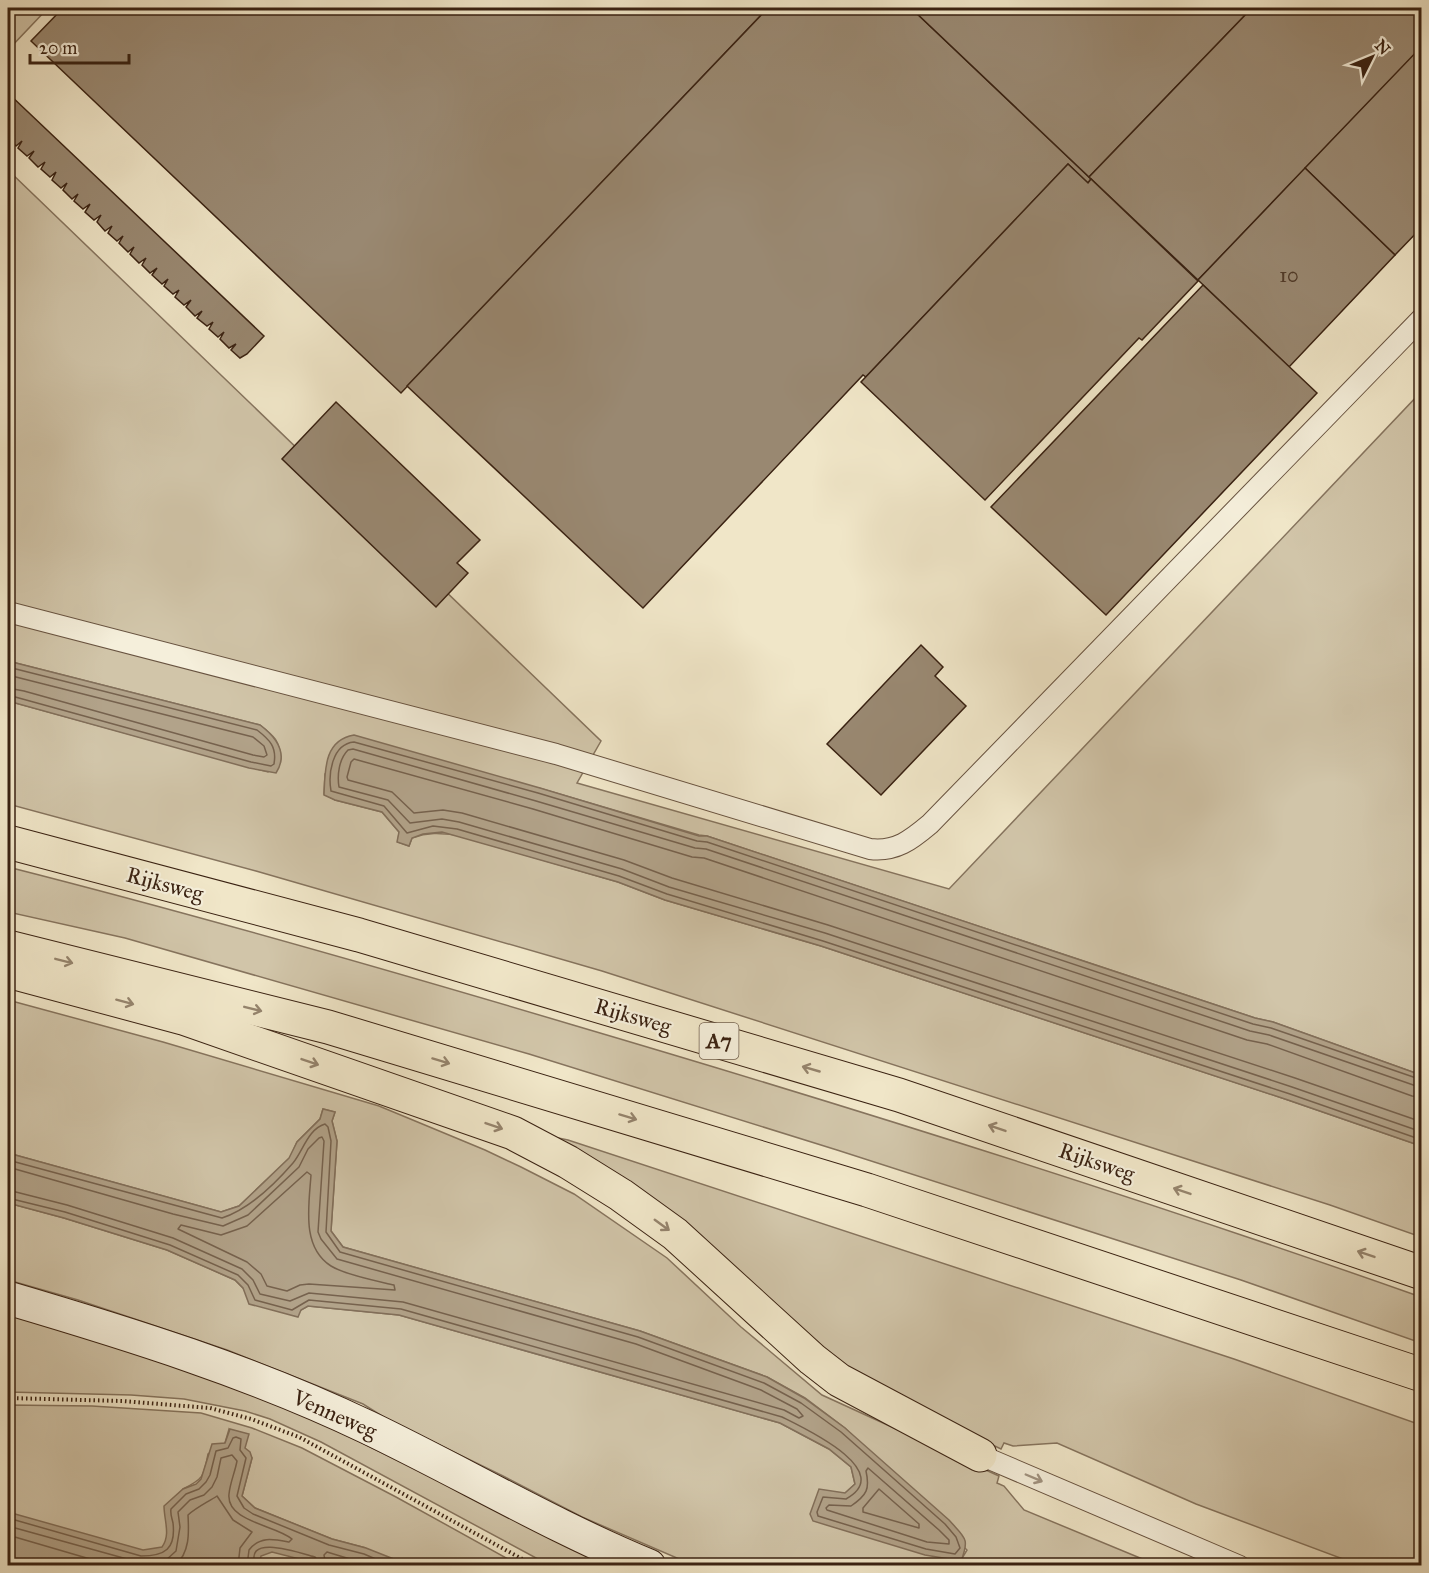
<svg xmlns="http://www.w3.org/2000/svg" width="1429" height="1573" font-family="'IM FELL Great Primer',serif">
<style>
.green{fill:#d1c5a9;stroke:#86745e;stroke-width:1.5;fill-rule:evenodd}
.water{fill:#b2a38a;stroke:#826f5a;stroke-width:1.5}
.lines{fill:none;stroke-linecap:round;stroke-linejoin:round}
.shore{stroke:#76624e;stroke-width:1.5}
.building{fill:#998871;stroke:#3a2212;stroke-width:1.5}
.service-casing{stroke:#685340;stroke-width:22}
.secondary-casing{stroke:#3a2212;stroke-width:35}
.motorway-casing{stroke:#3a2212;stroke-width:35}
.path{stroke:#3a2212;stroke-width:4;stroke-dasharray:1.5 3;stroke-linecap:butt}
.service{stroke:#f5efdb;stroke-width:20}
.secondary{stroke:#f5efdb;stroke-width:33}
.motorway{stroke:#f0e6c8;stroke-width:33}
.oneway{stroke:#95846d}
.oneway2{stroke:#a19381}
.labels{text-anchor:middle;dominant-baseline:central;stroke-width:4.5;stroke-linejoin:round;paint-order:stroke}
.number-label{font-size:20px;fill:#523c2a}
.shield{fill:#f5efdb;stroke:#72604e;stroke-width:1.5}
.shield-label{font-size:21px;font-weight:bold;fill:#3a2212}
.street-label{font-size:22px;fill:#3a2212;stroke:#f5efdb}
</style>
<rect width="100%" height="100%" fill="#f0e6c8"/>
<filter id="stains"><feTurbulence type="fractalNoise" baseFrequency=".00333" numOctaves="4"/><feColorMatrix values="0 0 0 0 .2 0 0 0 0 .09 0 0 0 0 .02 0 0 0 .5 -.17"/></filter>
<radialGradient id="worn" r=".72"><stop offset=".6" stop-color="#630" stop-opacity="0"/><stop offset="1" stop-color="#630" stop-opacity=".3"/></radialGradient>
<g class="green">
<polygon points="8,8 48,8 8,50"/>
<path d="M8,170L601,741L577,783L949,889L1421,392V1075L1273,1022L1255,1018L707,836L699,835L539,788L325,774L324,794L335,800L382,812L399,832L398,842L409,846L412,838C428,832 440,833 456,835L618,882L665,900L821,946L1288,1100L1421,1146V1237L1330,1205L602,971L256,871L8,804V701L268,772L281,759C279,740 275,737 260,725L8,661Z"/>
<path d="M8,867C197,915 385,969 573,1025C858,1109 1141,1198 1421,1297V1343L1241,1280L837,1150L529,1054L125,938L8,912Z"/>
<polygon points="8,1000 163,1042 379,1106 485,1150 521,1167 574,1194 667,1258 741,1327 822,1395 999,1476 997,1483 1004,1486 1024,1510 1157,1565 693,1565 582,1517 503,1476 390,1421 363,1404 227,1350 78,1300 8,1280 8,1203 64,1218 167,1250 235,1280 243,1288 301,1310 308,1306 399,1315 780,1423 829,1449 851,1467 855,1484 845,1493 961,1560 967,1550 845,1428 805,1398 767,1377 640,1331 343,1247 331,1231 337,1141 332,1121 335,1112 323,1109 320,1119 297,1142 290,1158 239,1206 221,1212 8,1153"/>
<polygon points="529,1132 568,1140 1234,1359 1421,1425 1421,1565 1359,1565 1196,1504 1057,1443 1013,1446 1004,1443 1001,1449 938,1419 847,1367"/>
<polygon points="8,1311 123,1346 297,1411 611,1565 549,1565 321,1442 270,1419 245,1411 184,1399 131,1395 8,1392"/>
<path d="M8,1405L92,1406L201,1413L252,1428L302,1448L396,1497L519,1565L8,1566ZM229,1429L252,1458L242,1496L255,1508L332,1539L366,1548L167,1526L183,1489C203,1479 204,1477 208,1454L225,1443Z"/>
</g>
<g class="water">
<path d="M8,661L260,725C276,737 289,753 276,773L249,768L8,701Z"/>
<path d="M354,735L540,788L699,836H707L1255,1018L1273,1022L1421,1075V1146L1288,1100L821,946L665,900L618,882L442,832L423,834L412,838L409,846L397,842L399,832L382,812L335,800L324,795C325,770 324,740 354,735Z"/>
<path d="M323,1109L335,1112L332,1121L337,1141L331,1231L343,1247L640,1331L767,1377L804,1398L845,1428L949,1520C965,1538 970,1538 961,1561L925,1555L813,1521L810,1514L819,1489L845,1493L855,1484L851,1467L829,1449L780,1423L399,1315L308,1306L301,1310L298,1317L249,1304L243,1288L235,1280L167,1250L64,1218L8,1203V1153L221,1212L239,1206L289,1158L297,1142L320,1119Z"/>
<path d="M230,1429L249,1434L245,1448L250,1452L252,1458L242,1496L255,1508L332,1539L366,1548L409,1565H323L272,1552L261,1556L260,1561L264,1565H8V1512L143,1550L162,1547C171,1535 164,1520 164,1506L183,1489L196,1484L201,1479L212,1444L225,1443Z"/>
</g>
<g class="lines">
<g class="shore">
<path d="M8,667L257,730C270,740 277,747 274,764L271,766L251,762L8,695"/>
<polyline points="8,675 253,737 264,746 267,755 264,757 253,755 24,691 8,688"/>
<path d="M1422,1080L1271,1028L1253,1024L707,842L697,841L538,793L354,742C332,744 328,774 331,791L384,806L407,833L433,826L457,829L619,876L667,894L823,941L1290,1094L1422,1140"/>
<path d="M1422,1088L1269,1035L1250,1031L706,849L695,848L536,801L353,749L348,750C339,759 337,775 339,787L388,800L410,823L442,819L459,822L622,869L669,887L825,933L1292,1087L1422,1132"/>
<polyline points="1422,1097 1412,1096 1267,1044 1247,1040 704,858 692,857 533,809 354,759 351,762 347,777 348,780 392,792 414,813 443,810 462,813 624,860 672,878 828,925 1295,1078 1422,1122"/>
<path d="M8,1160L222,1218C249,1209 274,1185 293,1163C303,1151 308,1129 325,1124L328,1127L331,1141L326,1232L340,1252L638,1337L764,1383L801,1403L841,1432L945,1524L956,1537L960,1548L955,1554L926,1549L818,1516L817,1512L823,1497L846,1499C897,1471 804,1428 782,1417L401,1309L309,1300L292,1310L255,1300L248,1285L238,1275L170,1245L65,1212L8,1198"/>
<polyline points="8,1167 173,1214 223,1226 248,1215 299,1167 308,1149 319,1138 322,1137 324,1141 318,1232 321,1239 337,1259 636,1344 761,1390 797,1409 803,1416 799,1418 784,1410 403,1302 309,1293 290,1301 260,1294 253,1280 242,1269 173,1238 67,1205 8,1190"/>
<path d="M307,1172L311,1175C309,1205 301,1247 331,1266C345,1275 377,1281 394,1285L395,1290L309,1284L300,1285L287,1291L267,1286L261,1274L247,1262L178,1229L181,1225L221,1235L247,1226Z"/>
<path d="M868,1468L939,1530L949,1540V1544L927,1542L827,1510L826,1508L829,1505L851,1506C867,1495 870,1489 866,1471Z"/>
<polygon points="879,1489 919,1524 919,1528 863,1512 863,1508"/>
<path d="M8,1518L141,1556C165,1556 176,1549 173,1523C172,1518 170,1514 171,1509L186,1494L199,1489L206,1482L210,1475L216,1451L228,1448L233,1438L236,1437L241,1439L240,1450L246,1458L237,1496L244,1508L253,1514L329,1545L364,1554L392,1566"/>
<path d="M8,1526L145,1564L165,1561L176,1551L180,1527L178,1512L190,1500L204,1495L212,1487L217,1477L221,1458L232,1455L237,1461C235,1472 230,1483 229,1494C226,1522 276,1525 292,1539L289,1542C273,1539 260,1536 249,1550L247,1566"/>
<polyline points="8,1535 114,1566"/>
<path d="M175,1566C190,1552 189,1533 188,1515C197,1507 208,1502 217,1496L233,1520L252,1532L240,1548L238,1566"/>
<path d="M256,1566C242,1532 303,1554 315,1557L318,1561L319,1566"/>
<polyline points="326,1566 324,1555 327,1552 373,1566"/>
</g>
</g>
<g class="building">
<polygon points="63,8 768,8 401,393 31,41"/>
<polygon points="768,8 911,8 1091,179 1088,183 1068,164 866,377 863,375 643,608 407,386"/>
<polygon points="911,8 1252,8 1089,177"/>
<polygon points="1252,8 1422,8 1422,47 1198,280 1089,177"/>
<polygon points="1421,47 1422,227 1395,255 1305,168"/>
<polygon points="8,93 264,336 247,354 240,358 231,350 236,344 229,348 220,339 224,332 218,337 209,329 213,322 207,326 197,318 202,311 195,316 186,307 191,300 184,305 175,297 179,290 173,294 164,286 168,279 162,284 152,275 157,268 150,273 142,265 146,258 139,263 130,254 134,247 128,252 119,243 123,236 117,241 108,233 112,226 105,231 97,222 101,215 94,220 85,212 90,204 83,209 74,201 78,194 72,199 63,190 67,183 61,188 52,180 56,172 50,177 41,169 45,162 38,167 29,158 34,151 27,156 18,148 22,141 16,146 8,137 11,130 8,133"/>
<polygon points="1068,164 1088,183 1091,179 1198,281 1142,340 1139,338 985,500 861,382"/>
<polygon points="1305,168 1395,255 1289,367 1198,280"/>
<polygon points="1203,285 1317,393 1106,615 991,507"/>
<polygon points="336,402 480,540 457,563 468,573 436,607 282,459"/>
<polygon points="921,645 943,667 935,676 966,706 881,795 827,744"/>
</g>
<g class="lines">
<defs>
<g id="service">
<path d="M8,612L556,754L870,849C896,852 911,840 930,824L1422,318"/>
<polyline points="980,1455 1240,1566"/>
</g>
<path id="secondary" d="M8,1298C130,1334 252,1372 367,1427C461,1472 552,1526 649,1566"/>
<g id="motorway">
<polyline points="8,842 359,935 899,1095 1422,1273"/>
<polyline points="8,947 328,1027 867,1190 1422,1375"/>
<polyline points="8,971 183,1018 513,1133 568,1162 621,1195 675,1234 812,1359 839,1380 980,1455"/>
</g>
</defs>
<use href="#service" class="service-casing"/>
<use href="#secondary" class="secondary-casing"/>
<use href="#motorway" class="motorway-casing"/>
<polyline class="path" points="8,1398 122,1401 210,1408 251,1419 299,1437 535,1566"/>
<use href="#service" class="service"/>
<use href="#secondary" class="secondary"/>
<use href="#motorway" class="motorway"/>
</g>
<defs><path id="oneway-shaft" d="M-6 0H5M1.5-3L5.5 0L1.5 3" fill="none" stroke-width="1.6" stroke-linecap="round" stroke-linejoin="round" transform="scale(1.5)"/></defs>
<g class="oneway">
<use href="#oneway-shaft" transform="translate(64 961) rotate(14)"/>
<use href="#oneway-shaft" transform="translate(125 1002) rotate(15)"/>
<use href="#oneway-shaft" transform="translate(253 1009) rotate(14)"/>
<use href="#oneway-shaft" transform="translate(441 1061) rotate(17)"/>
<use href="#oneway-shaft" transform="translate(310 1062) rotate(19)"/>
<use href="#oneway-shaft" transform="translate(811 1069) rotate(-164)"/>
<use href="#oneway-shaft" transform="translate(628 1117) rotate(17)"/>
<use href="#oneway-shaft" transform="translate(494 1126) rotate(19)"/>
<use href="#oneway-shaft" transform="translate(997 1128) rotate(-161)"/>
<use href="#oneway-shaft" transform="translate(1182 1191) rotate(-161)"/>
<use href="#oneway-shaft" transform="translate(662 1225) rotate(36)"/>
<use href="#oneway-shaft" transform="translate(1366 1254) rotate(-161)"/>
</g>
<use class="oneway2" href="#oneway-shaft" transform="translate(1034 1478) rotate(23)"/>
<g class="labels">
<g class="number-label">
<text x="1289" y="275">10</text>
</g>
<rect class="shield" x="699.5" y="1023" width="39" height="36" rx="4.5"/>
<g class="shield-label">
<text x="719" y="1041">A7</text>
</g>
<g class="street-label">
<text transform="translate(165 884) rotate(15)">Rijksweg</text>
<text transform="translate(633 1016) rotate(16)">Rijksweg</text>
<text transform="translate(1097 1162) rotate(19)">Rijksweg</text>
<text transform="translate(335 1414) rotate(24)">Venneweg</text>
</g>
</g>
<rect width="1429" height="1573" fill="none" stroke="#f0e6c8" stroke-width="30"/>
<rect x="9" y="9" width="1411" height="1555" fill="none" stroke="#3a2212" stroke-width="3"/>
<rect x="15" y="15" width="1399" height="1543" fill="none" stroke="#3a2212" stroke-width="1.5"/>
<g transform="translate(1372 57) rotate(47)" stroke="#f5efdb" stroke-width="4.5" paint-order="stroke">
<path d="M0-4.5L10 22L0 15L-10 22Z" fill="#3a2212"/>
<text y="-9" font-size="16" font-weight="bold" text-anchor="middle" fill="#3a2212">N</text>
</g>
<path d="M30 54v9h99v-9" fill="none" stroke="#3a2212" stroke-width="3"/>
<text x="39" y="54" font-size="18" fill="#3a2212" stroke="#f5efdb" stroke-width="4.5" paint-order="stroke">20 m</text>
<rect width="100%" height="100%" filter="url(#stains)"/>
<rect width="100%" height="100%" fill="url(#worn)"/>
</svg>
